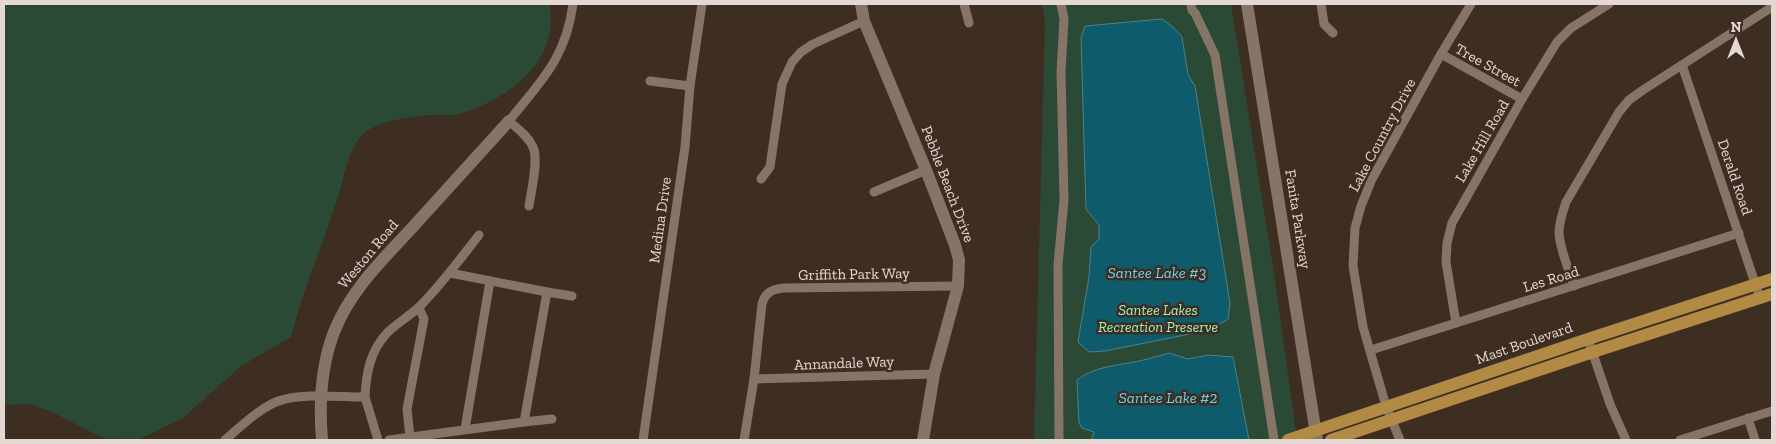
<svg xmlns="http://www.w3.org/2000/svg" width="1776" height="444" font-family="'Zilla Slab',serif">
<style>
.green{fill:#2a4a35}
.water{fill:#0e5b6c;stroke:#4e818b}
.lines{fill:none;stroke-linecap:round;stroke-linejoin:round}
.street{stroke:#867466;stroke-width:9}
.secondary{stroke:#867466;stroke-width:12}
.primary{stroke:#b18b44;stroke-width:12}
.labels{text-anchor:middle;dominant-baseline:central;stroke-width:5;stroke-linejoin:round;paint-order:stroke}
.street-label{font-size:15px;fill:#e4d9d2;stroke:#3e2e22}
.park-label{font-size:15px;font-style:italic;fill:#a1eebb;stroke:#3e2e22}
.water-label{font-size:16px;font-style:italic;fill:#6ad2ee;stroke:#3e2e22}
</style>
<rect width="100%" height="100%" fill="#3e2e22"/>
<g class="green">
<path d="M4,4H549C562,62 504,103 454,115C448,116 441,114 435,115C416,115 377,121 363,134C347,150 344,180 337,200C322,246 303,290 291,337L241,366L183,418L137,440L103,438L52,412L31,404L4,405Z"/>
<polygon points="1042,4 1231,4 1275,280 1297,440 1034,440 1045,22"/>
</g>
<g class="water">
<polygon points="1162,19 1173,27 1182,37 1188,75 1195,86 1230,303 1228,319 1210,330 1105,351 1089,352 1078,342 1089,277 1091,247 1099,239 1099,225 1086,209 1081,38 1085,26"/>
<path d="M1169,353L1188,359L1208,355L1233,357L1249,440H1089L1092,439L1094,432L1082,428L1079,423L1077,380C1094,367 1113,366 1134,362C1146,360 1157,356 1169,353Z"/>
</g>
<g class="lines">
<g class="street">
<polyline points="964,4 969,23"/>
<polyline points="1191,4 1192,10 1195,13 1215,55 1274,440"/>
<polyline points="1321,4 1324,24 1333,33"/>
<polyline points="1441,54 1522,99"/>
<polyline points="1682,65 1760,298"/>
<polyline points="650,81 690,86"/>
<polyline points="761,179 770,167 782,84 792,62 801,52 813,44 864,21"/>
<polyline points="874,192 926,170"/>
<path d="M529,206C531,192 539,160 533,147C528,136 518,129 509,121C541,81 566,58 573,4"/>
<path d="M1574,286C1569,270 1560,250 1559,233C1559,222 1563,211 1566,202L1619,112L1629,100L1643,90L1772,7"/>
<polyline points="547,292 572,296"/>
<polyline points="1456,323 1446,262 1447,243 1452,223 1522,99 1557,42 1571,28 1609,4"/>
<polyline points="1588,339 1610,404 1626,440"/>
<polyline points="1371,350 1739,233"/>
<polyline points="754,379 934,374"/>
<polyline points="365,397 378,440"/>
<polyline points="1748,418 1755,440"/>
<polyline points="524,422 552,419"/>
<polyline points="465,429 490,281"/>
<polyline points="410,437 407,409 424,319 419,308"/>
<path d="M225,440C239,428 264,404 282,400C305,393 340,397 365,397C366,374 370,351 387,333C397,323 410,316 420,306C442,284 460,259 479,235"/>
<polyline points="389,440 524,422 547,292 450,273"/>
<polyline points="643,440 685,147 690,86 702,4"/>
<path d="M744,440L754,379L762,304C765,292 773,289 784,288L958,286"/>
<polyline points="1059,440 1058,265 1064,200 1061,72 1064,19 1061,4"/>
<polyline points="1400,440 1386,406 1363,327 1353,266 1355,228 1361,206 1372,179 1441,54 1471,4"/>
<polyline points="1680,440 1772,411"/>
</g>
<g class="secondary">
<polyline points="861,4 864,21 926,170 955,245 959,260 958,286 934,374 923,440"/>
<polyline points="1247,4 1317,440"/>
<path d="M322,440C319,404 321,366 334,332C350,291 382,260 411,229C444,193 476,157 509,121"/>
</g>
<g class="primary">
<polyline points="1288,440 1588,339 1772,279"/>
<polyline points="1331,440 1593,352 1772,294"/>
</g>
</g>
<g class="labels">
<g class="street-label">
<text transform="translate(1488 65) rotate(29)">Tree Street</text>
<text transform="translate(1382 135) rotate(-62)">Lake Country Drive</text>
<text transform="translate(1482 141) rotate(-60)">Lake Hill Road</text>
<text transform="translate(1735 177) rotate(71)">Derald Road</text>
<text transform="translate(948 184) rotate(69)">Pebble Beach Drive</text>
<text transform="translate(1298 219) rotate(81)">Fanita Parkway</text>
<text transform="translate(660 220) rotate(-82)">Medina Drive</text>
<text transform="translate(368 254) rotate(-50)">Weston Road</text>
<text transform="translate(854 274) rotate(-1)">Griffith Park Way</text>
<text transform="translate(1551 279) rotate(-17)">Les Road</text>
<text transform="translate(1524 343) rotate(-19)">Mast Boulevard</text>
<text transform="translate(844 363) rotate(-2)">Annandale Way</text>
</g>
<g class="park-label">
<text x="1158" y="310">Santee Lakes<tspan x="1158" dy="17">Recreation Preserve</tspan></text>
</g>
<g class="water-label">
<text x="1157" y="272">Santee Lake #3</text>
<text x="1168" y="397">Santee Lake #2</text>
</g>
</g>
<rect width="1776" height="444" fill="none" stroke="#e4d9d2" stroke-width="10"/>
<g transform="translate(1736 40)" stroke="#3e2e22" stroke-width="4" paint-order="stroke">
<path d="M0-4L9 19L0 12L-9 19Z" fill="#e4d9d2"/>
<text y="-8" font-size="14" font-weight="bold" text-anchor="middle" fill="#e4d9d2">N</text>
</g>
</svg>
